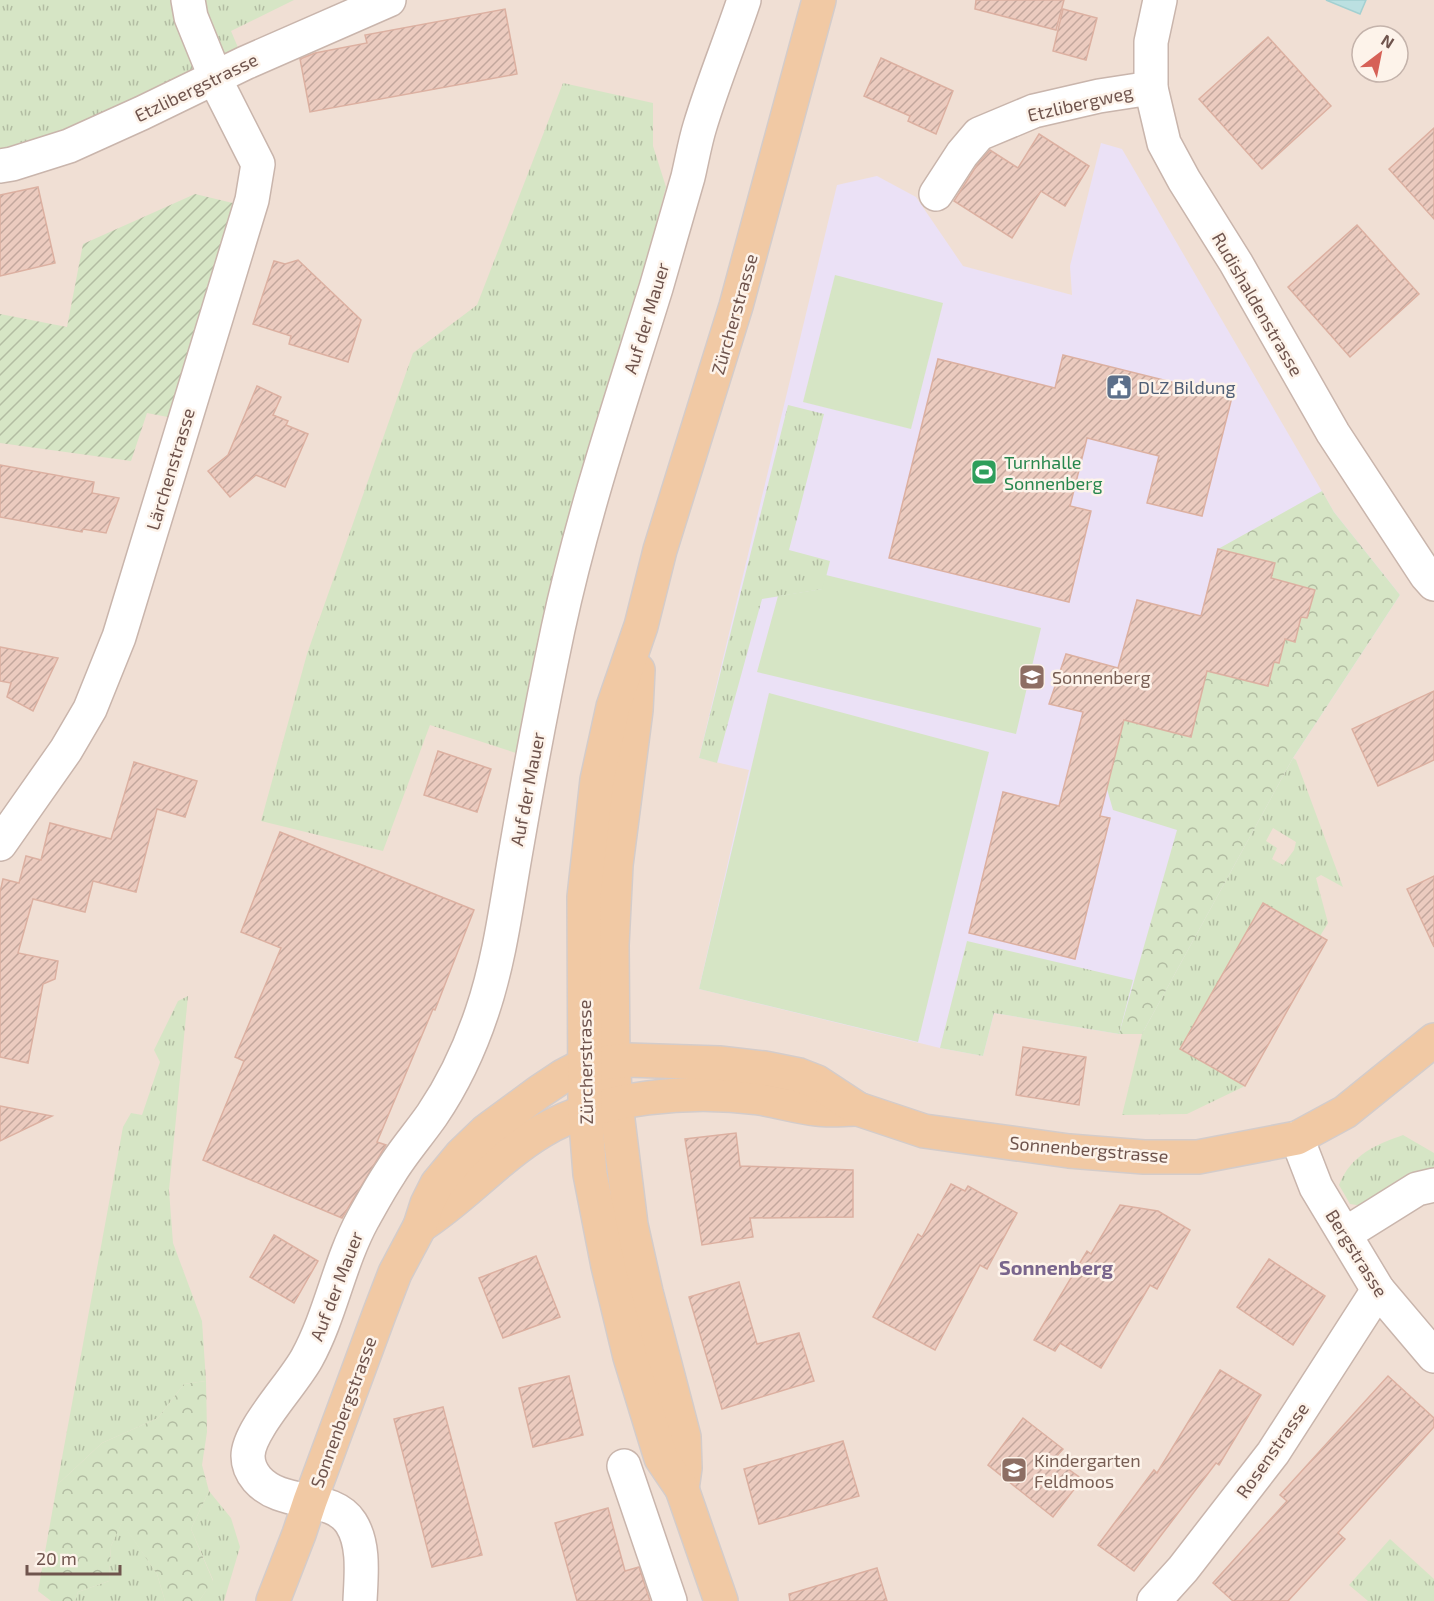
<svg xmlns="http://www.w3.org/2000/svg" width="1434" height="1601" font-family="'Exo 2',sans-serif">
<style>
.residential{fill:#f0dfd4;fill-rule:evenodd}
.education{fill:#ebe1f6}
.grass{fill:url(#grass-tufts);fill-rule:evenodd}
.forest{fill:url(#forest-crowns)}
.garden{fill:url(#garden-furrows)}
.pitch{fill:#d6e5c5}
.water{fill:url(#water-ripples);stroke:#a3d0d1;stroke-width:1.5}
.building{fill:url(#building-hatch);stroke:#dcb0a1;stroke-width:1.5}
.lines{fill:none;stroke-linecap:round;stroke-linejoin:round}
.minor-casing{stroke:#c9b5ac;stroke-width:36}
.major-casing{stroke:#d4ccca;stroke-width:36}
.minor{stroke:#fff;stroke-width:33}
.major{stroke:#f1c9a4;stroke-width:33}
.labels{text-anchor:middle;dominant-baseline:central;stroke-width:5;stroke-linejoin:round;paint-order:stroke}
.street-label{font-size:18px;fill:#6f544d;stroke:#fdf3ea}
.service-label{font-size:18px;fill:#4e5e75;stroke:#fdf3ea;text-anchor:start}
.leisure-label{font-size:18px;fill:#27864d;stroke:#fdf3ea;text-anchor:start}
.education-label{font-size:18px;fill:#785e54;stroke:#fdf3ea;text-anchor:start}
.neighbourhood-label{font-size:20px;font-weight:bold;fill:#79658c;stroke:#fdf3ea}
</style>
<defs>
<pattern id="grass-tufts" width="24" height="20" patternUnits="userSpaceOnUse" patternTransform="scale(1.5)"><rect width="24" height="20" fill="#d6e5c5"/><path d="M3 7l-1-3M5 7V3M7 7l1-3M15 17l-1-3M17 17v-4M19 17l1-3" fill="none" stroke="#b2bca2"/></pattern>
<pattern id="forest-crowns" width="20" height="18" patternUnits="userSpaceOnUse" patternTransform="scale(1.5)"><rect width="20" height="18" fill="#d6e5c5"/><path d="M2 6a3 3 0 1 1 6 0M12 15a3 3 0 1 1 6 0" fill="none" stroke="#b2bca2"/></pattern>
<pattern id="garden-furrows" width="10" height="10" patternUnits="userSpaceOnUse" patternTransform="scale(1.5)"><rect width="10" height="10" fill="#d6e5c5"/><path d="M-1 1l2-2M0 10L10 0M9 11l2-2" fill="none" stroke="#b2bca2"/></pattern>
<pattern id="water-ripples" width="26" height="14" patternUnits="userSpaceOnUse" patternTransform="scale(1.5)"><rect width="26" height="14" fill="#bbe0e1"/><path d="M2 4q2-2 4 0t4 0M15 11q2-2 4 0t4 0" fill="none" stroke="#9cb8b9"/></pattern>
<pattern id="building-hatch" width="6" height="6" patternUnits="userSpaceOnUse" patternTransform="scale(1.5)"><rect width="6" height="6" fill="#eccbbf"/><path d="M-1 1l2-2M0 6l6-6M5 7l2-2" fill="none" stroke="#c3a79d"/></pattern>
</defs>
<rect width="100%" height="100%" fill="#f9eee4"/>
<path class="residential" d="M0,0H1434V1601H0ZM1362,36H1398V72H1362Z"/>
<polygon class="education" points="1101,143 1122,149 1334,512 1400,595 1293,758 1142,1034 1119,1034 994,1013 983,1056 940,1048 699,989 749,770 699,758 837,185 877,176 916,197 963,266 1072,295 1070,266"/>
<g class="grass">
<polygon points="0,0 177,0 190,49 193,70 184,83 0,156"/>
<polygon points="199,0 294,0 231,31 242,57 232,56 220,52"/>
<polygon points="563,83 653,103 653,146 666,187 516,753 430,725 383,851 261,821 307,654 413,353 477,305"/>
<polygon points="788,405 824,414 789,550 830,561 823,589 762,599 717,763 699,758"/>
<path d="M1293,758L1296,760L1343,887L1321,875L1316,878L1328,923L1320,936L1263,904L1181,1049L1245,1086L1187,1114L1122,1115L1142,1034ZM1273,828L1296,842L1294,850L1283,865L1272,859L1277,848L1266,841Z"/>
<polygon points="967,941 1133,980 1119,1034 994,1013 983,1056 940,1048"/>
<polygon points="188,996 169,1190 173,1243 202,1321 206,1381 184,1384 158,1418 102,1443 57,1485 123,1127 131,1113 142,1115 160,1062 154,1050 178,1001"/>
<path d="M1403,1135L1434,1153V1169L1410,1178L1363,1206L1350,1204L1339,1185C1351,1155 1375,1145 1403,1135Z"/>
<polygon points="209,1491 231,1518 240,1547 224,1601 199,1601 213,1580 191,1529"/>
<polygon points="122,1522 157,1574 165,1601 75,1601 78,1592 109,1581 111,1546"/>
<polygon points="1390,1539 1434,1579 1434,1601 1368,1601 1349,1585"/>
</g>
<g class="forest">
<polygon points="1322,491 1334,512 1400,595 1293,758 1142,1034 1119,1034 1177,830 1113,810 1107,789 1124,720 1207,671 1268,686 1274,662 1285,639 1295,641 1301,617 1307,618 1315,590 1271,578 1274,563 1218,549"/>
<polygon points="206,1381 207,1432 202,1465 209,1491 191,1529 213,1581 199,1601 165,1601 157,1574 122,1523 111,1546 109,1581 78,1592 75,1601 51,1601 38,1591 57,1485 102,1443 158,1418 184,1384"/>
</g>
<polygon class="garden" points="195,194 237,204 173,418 147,413 131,461 0,443 0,314 67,327 83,244"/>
<g class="pitch">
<polygon points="835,275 943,303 911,429 803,402"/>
<polygon points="826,575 1041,628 1016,734 757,672 778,596 822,589"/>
<polygon points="769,693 989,752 918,1042 699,989"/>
</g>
<polygon class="water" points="1326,0 1366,0 1360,14"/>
<g class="building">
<polygon points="976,0 1064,0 1056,30 975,9"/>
<polygon points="505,9 517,74 310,112 300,59 315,53 367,43 365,35"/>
<polygon points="1063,9 1097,18 1086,60 1053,51"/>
<polygon points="1268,37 1331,106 1262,169 1199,99"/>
<polygon points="881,58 953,91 936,134 908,121 910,116 864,96"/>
<polygon points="1434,128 1434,219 1389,169"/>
<polygon points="1039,134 1089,166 1065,206 1041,191 1012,238 954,201 977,165 990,150 1018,168"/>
<polygon points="38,187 55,263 0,276 0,195"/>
<polygon points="1357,225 1419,294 1350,357 1288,287"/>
<polygon points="298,260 361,320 348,362 289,344 291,336 253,324 274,261 285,264"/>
<polygon points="1063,355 1232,397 1202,516 1147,503 1159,456 1087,438 1070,506 1091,511 1069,602 889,558 938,359 1055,388"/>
<polygon points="257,386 281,397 273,415 288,421 286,425 308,434 285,487 256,475 230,497 208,471 228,455"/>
<polygon points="0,465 94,482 92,493 119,498 106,533 83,529 82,532 0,517"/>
<polygon points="1218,549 1275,563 1271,578 1315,590 1307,618 1301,617 1295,642 1285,639 1279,663 1274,662 1268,686 1207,671 1191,737 1124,720 1100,816 1110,818 1075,959 969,933 1003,792 1059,806 1083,712 1049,704 1066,654 1118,668 1137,600 1201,616"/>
<polygon points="0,647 58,658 33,711 7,697 11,683 0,681"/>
<polygon points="1434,691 1434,760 1378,786 1352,729"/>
<polygon points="438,751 491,769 477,812 424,795"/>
<polygon points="134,762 197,781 185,817 157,809 136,892 93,881 85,912 33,899 18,953 58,961 55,979 43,984 28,1063 0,1057 0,892 3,879 19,883 26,856 41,860 50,823 111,839"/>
<polygon points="280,832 474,910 435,1010 433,1009 377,1142 386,1145 342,1218 203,1160 244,1061 235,1057 281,948 241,932"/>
<polygon points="1434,876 1434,947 1407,889"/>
<polygon points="1263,903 1327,940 1245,1086 1180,1049"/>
<polygon points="1023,1047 1086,1057 1079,1105 1016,1095"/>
<polygon points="0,1106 52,1116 0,1141"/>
<polygon points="736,1133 740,1166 853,1170 853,1217 750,1218 753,1237 702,1245 685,1139"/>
<polygon points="951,1184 965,1191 968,1186 1017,1213 987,1269 980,1265 935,1350 873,1317 918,1234 922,1237"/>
<polygon points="1120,1205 1158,1211 1190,1230 1157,1289 1150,1285 1101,1368 1060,1343 1055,1351 1034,1340 1087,1251 1091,1254"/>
<polygon points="274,1235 318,1261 294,1303 250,1277"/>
<polygon points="536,1256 560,1317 503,1338 479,1278"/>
<polygon points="1269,1259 1325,1296 1293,1345 1237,1307"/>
<polygon points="739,1282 757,1344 799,1333 814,1381 722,1409 689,1297"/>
<polygon points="1220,1370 1261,1395 1219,1465 1216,1463 1134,1571 1098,1545 1154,1470 1157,1473"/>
<polygon points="569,1376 583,1435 533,1447 519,1388"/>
<polygon points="1388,1376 1434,1418 1434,1427 1338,1533 1345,1539 1288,1601 1233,1601 1213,1583 1287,1501 1280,1495"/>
<polygon points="443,1407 482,1555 432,1567 394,1419"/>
<polygon points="1023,1418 1063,1449 1054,1459 1082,1479 1053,1517 988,1465"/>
<polygon points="843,1441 859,1496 759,1524 744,1469"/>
<polygon points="608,1508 625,1571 639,1567 650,1601 577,1601 555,1523"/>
<polygon points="877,1568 887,1601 790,1601 789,1594"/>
</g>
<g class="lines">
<defs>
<g id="minor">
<polyline points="1160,0 1151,42 1151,88 1164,143 1184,180 1236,263 1333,433 1426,575 1434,584"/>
<polyline points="0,166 12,164 69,146 142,113 245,63 389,0"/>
<polyline points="936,194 962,154 979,134 1034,111 1099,96 1151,88"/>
<polyline points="0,844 66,750 90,709 119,637 252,200 258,164 221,91 191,17 188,0"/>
<polyline points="1297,1138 1316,1187 1378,1290 1434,1356"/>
<polyline points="1345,1234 1417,1189 1434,1185"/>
<polyline points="624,1466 670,1601"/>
<path d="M360,1601C361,1576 365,1545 351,1523C332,1493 282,1508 257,1479C252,1473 248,1465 248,1456C248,1430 293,1384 307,1358C331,1314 339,1263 363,1219C372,1203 380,1188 390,1173C402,1153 418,1135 432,1115C453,1084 470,1048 482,1012C499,962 506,908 515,856C528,780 542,705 558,629C583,513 621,401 656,288C667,251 677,214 688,177C692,160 695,142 700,126C713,83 730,42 744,0"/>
<polyline points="1154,1601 1183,1569 1273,1453 1378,1290"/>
</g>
<g id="major">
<polyline points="638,670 636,710 616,865 612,945 613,1061 616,1104 631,1225 646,1292 684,1437 685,1468 682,1489"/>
<path d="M420,1226C464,1198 497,1158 542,1131C601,1096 691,1089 759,1098C778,1101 797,1107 817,1109C830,1111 844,1109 858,1109"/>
<polyline points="273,1601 299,1534 310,1501 380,1312 395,1273 420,1226 427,1204 437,1184 461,1155 486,1131 539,1092 563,1076 584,1065 628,1060 719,1063 764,1068 799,1075 817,1082 858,1109 924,1131 1069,1151 1144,1157 1198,1157 1297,1138 1345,1112 1434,1040"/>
<polyline points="721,1601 682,1489 661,1458 630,1357 608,1266 590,1174 585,1111 584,897 597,780 613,707 641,626 660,550 736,306 819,0"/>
</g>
</defs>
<use href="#minor" class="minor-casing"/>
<use href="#major" class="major-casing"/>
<use href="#minor" class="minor"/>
<use href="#major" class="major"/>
</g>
<defs>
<symbol id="civic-square" viewBox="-11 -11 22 22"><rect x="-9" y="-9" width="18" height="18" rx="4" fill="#5c6f8a" stroke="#fdf3ea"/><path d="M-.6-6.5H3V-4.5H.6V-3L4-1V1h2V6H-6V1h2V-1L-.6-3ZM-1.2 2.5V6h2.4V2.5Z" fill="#fff"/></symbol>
<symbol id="stadium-square" viewBox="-11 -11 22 22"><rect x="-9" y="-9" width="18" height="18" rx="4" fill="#2e9e5b" stroke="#fdf3ea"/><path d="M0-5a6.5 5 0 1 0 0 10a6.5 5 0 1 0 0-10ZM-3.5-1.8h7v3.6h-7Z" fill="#fff"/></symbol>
<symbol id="school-square" viewBox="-11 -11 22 22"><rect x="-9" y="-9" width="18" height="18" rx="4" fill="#8d6e63" stroke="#fdf3ea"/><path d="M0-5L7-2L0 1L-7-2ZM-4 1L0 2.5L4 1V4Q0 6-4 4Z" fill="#fff"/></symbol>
</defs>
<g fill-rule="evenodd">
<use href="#civic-square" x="1104" y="372" width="30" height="30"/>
<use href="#stadium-square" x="969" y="457" width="30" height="30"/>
<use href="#school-square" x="1017" y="662" width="30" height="30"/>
<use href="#school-square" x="999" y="1455" width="30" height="30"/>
</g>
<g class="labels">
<g class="street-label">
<text transform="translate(196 87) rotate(-26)">Etzlibergstrasse</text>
<text transform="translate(1080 103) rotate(-13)">Etzlibergweg</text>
<text transform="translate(1258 304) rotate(60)">Rudishaldenstrasse</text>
<text transform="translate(734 314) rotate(-74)">Zürcherstrasse</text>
<text transform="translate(646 318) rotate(-73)">Auf der Mauer</text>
<text transform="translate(170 469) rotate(-73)">Lärchenstrasse</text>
<text transform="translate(527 789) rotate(-79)">Auf der Mauer</text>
<text transform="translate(585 1062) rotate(-91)">Zürcherstrasse</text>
<text transform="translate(1089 1149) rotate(5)">Sonnenbergstrasse</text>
<text transform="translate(1357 1253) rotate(58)">Bergstrasse</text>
<text transform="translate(336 1286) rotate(-69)">Auf der Mauer</text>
<text transform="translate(343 1412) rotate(-70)">Sonnenbergstrasse</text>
<text transform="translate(1272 1450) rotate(-55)">Rosenstrasse</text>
</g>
<g class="service-label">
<text x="1138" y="387">DLZ Bildung</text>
</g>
<g class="leisure-label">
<text x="1004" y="462">Turnhalle<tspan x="1004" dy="21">Sonnenberg</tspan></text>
</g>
<g class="education-label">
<text x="1052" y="677">Sonnenberg</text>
<text x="1034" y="1460">Kindergarten<tspan x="1034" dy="21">Feldmoos</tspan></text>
</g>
<g class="neighbourhood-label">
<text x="1056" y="1267">Sonnenberg</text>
</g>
</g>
<g transform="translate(1380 54) rotate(32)"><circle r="28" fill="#fdf3ea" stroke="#c4b3ab" stroke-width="1.5"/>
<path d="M0-4.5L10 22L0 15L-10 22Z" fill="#d66157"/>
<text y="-9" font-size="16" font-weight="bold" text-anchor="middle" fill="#6f544d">N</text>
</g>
<path d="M27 1565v9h93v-9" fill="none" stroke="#6f544d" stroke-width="3"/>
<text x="36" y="1565" font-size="18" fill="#6f544d" stroke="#fdf3ea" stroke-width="4.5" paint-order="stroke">20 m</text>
</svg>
